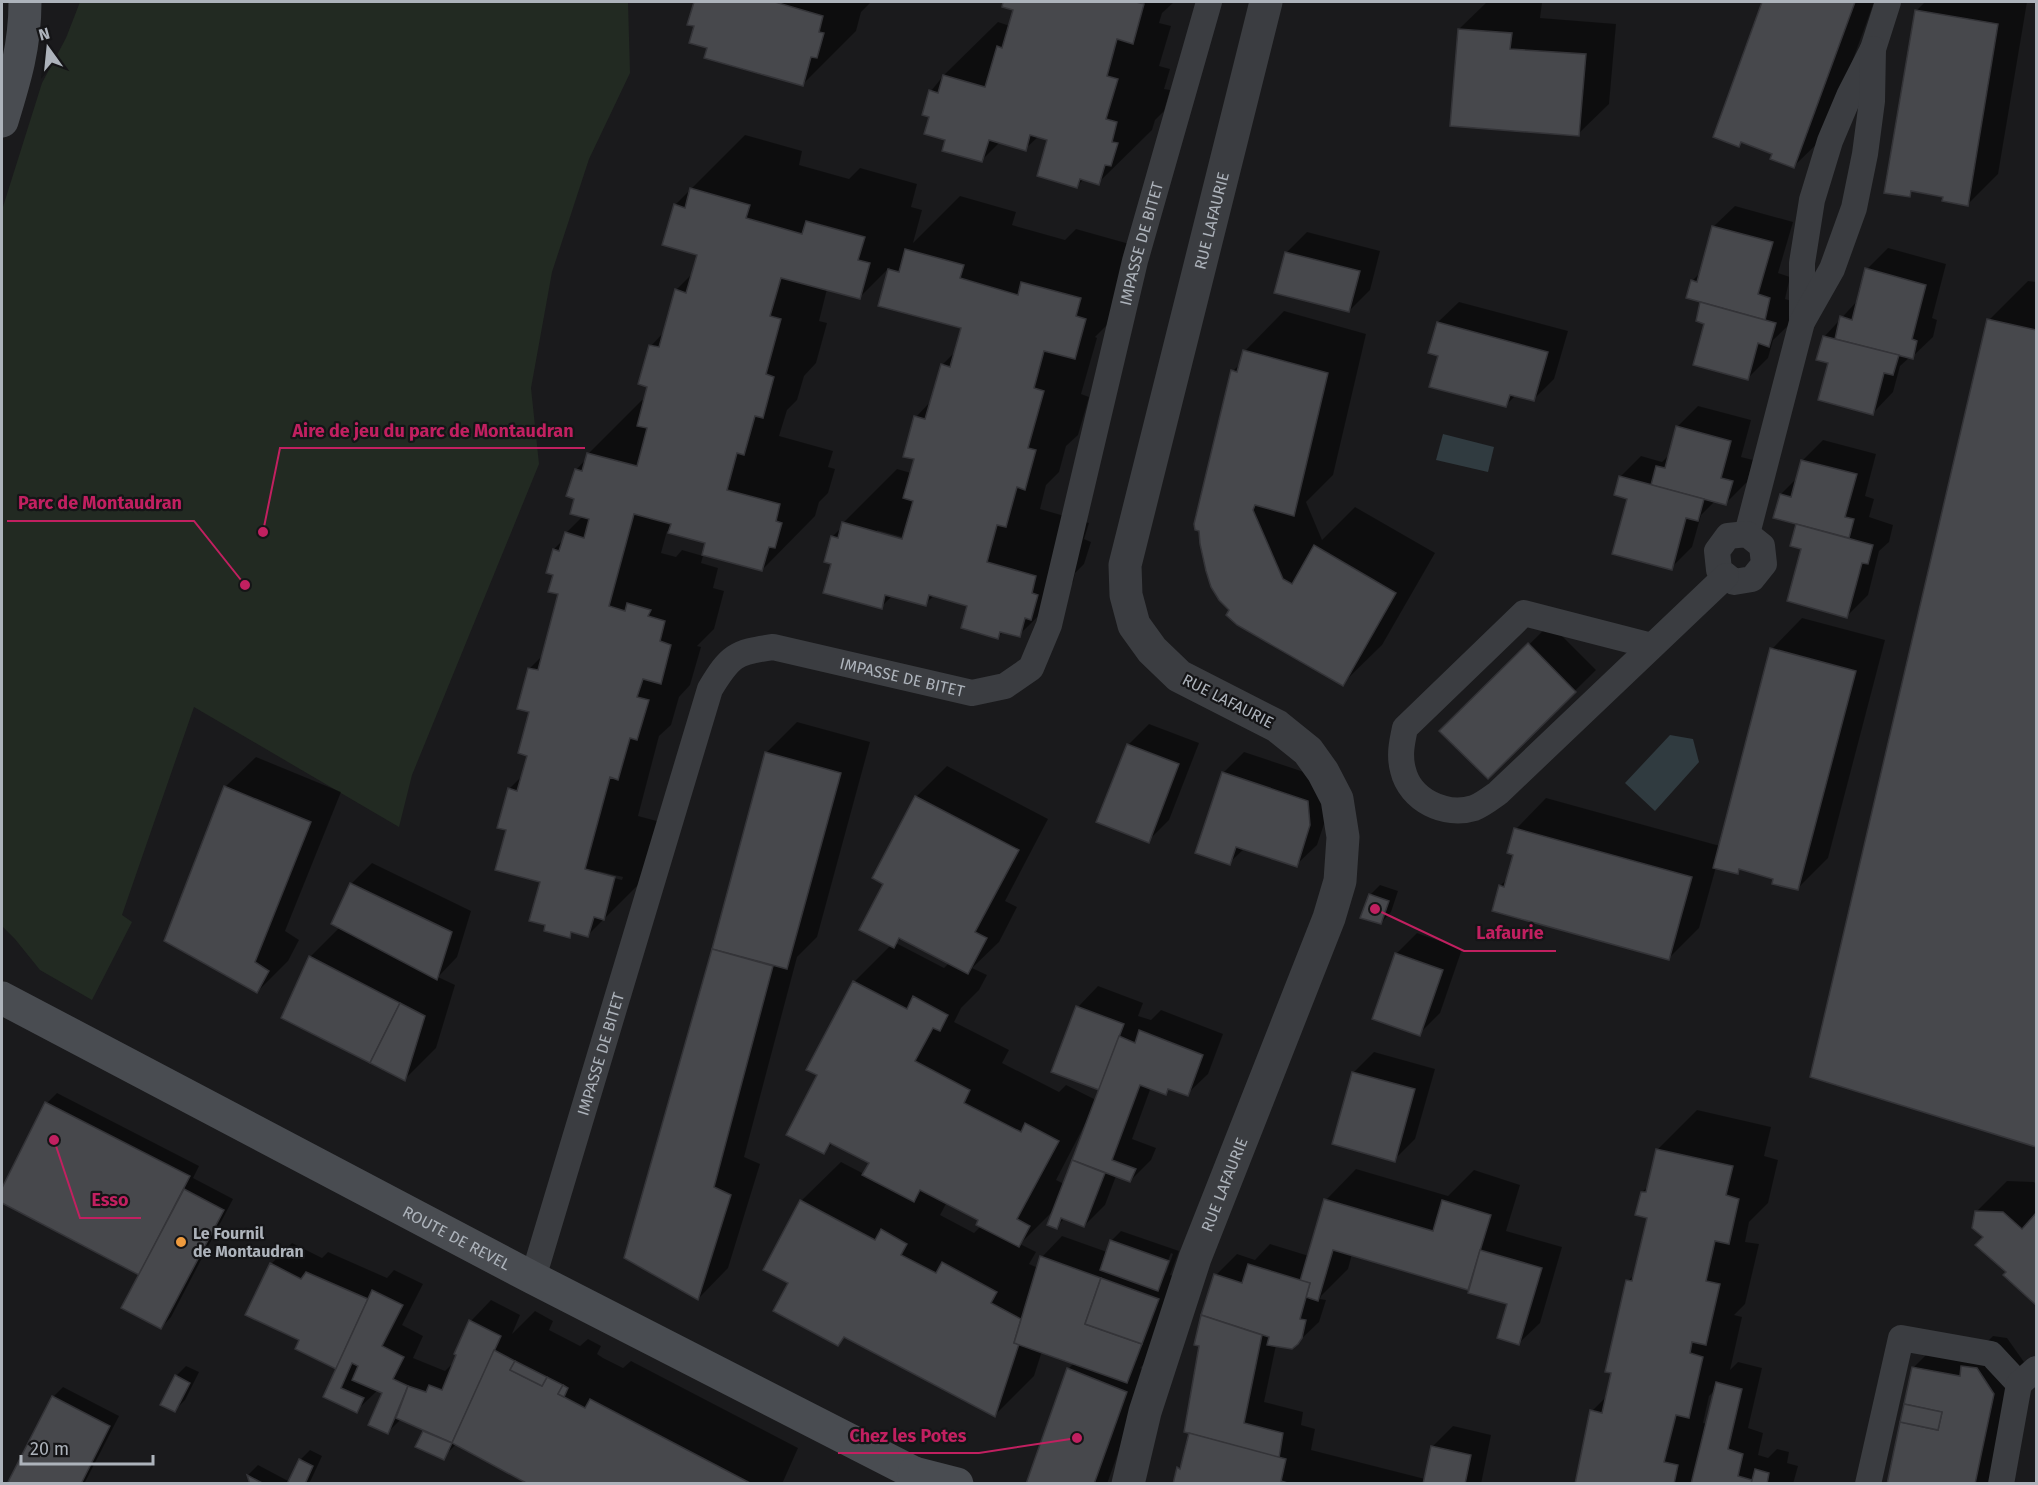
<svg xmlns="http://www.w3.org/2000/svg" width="2038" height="1485" font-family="'Fira Sans',sans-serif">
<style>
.green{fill:#222a22}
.water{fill:#303b40}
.shadow{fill:#0007;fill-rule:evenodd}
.building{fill:#47484c;stroke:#343438;stroke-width:1.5}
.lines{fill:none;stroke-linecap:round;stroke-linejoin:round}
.lane{stroke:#3b3d41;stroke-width:26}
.street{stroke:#3b3d41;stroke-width:33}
.secondary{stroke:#494c51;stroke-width:33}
.poi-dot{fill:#ef9b3e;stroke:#151517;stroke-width:2}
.labels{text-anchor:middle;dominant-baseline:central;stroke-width:4.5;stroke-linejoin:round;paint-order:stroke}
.street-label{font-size:16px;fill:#adb3bb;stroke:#151517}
.poi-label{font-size:16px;font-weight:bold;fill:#adb3bb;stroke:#151517;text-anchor:start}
.leader{fill:none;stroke:#c12060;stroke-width:2}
.callout-dot{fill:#c12060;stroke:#151517;stroke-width:2}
.callout-label{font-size:18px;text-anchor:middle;font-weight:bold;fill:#c12060;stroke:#151517;stroke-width:4.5;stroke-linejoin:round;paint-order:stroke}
</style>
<rect width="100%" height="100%" fill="#1a1a1c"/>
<polygon class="green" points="80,2 628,2 630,73 589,159 552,272 531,388 539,464 412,775 399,827 194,707 122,915 132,922 92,1000 40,970 15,939 2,926 2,210 42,83 66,38"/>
<g class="water">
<polygon points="1443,434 1494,447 1488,472 1436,460"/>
<polygon points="1670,735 1693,739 1699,762 1655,811 1625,783"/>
</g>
<g class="shadow">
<polygon points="695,2 871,2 861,12 856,31 802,85 709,47 696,25 689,23"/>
<polygon points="1005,2 1174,2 1162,13 1159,23 1171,26 1159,66 1170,69 1164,89 1170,90 1164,111 1155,120 1152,130 1098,183 1084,179 1077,186 1049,139 1039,136 1025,149 1000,142 982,160 947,139 931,116 931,91 944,75 998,22 1010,26 1015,9 1003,6"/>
<polygon points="1487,2 1542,3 1540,18 1616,24 1609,104 1578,134 1459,29"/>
<polygon points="1764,2 1874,2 1825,136 1794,166 1774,153 1743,141 1739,145 1714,137"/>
<polygon points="1925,2 2027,2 1998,174 1968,204 1945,195 1914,190 1909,195 1916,11"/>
<path d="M745,135L802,151L799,165L849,179L860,168L917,184L911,207L922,210L913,243L960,196L1016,212L1012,225L1065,240L1076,229L1133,245L1128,304L1095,337L1097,338L1081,394L1089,397L1078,435L1066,446L1059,472L1046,485L1040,509L1089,523L1084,539L1091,542L1084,564L1075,573L1073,582L1019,635L1004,631L998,637L969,605L935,595L925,604L893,595L881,607L833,563L832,537L842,527L843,523L897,469L911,473L916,458V417L932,400L942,365L956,351L963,327L880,304L890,267L860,297L827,289L819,321L827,323L816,363L804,376L797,400L787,410L779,436L833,451L828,467L835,469L828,493L819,502L815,516L762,570L707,542L667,531L661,553L676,557L682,550L703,556L701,563L718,568L713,588L724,591L714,629L697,646L701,647L690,685L679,697L671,725L659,736L638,816L668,824L641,882L588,935L575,931L569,936L542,881L508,829L509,789L523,775L528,754L531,711L530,668L544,654L560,593L555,574L548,572L554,549L564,539L566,533L583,516L576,498V470L587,458L589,453L642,400L645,401L649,386L651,346L664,332L676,290L693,273L698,254L675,205ZM877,530L910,539L909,542L877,533ZM598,871L623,877L622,880L598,874Z"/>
<polygon points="1735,206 1793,222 1778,273 1790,277 1785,299 1795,302 1790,324 1773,340 1768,358 1747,379 1706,323 1697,320 1702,301 1692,281 1701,272 1714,226"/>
<polygon points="1307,232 1380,251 1370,290 1349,311 1286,253"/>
<polygon points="1888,248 1946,264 1932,318 1937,320 1933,337 1912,357 1910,357 1900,366 1893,392 1873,413 1830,362 1824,337 1859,299 1867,269"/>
<polygon points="2028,281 2036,282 2036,1145 1811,1076 1989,320"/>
<polygon points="1459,302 1568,331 1554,379 1533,400 1516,395 1505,406 1439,355 1438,322"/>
<polygon points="1284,311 1366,334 1333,475 1306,502 1322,540 1355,507 1435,553 1382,645 1342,684 1231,610 1201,530 1195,524 1233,371 1242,362 1245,351"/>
<polygon points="1698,406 1751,420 1741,457 1753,460 1747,482 1726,503 1716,500 1701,515 1692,547 1671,568 1629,498 1620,477 1641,456 1662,462 1670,454 1677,427"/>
<polygon points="1823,440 1876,454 1865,496 1874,499 1869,517 1893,525 1889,542 1879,551 1868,595 1847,616 1803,548 1798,523 1775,517 1781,494 1797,478 1802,461"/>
<polygon points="1802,618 1885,640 1828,858 1797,889 1775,878 1741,869 1737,873 1716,867 1699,928 1668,959 1500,886 1508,878 1515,855 1516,829 1546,798 1720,846 1772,649"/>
<polygon points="1550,624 1596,670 1488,777 1441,731"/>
<polygon points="797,722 870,742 817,937 797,957 744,1157 760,1164 728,1268 698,1299 625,1257 713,949 767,752"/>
<polygon points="1149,724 1199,743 1169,820 1148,841 1128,745"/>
<polygon points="1244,752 1328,780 1331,803 1317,845 1296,865 1245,848 1229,863 1223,773"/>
<polygon points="256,757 341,792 285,931 299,940 288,961 257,992 225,787"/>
<path d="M947,766L1048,819L1005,901L1017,907L999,942L972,968L987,975L979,990L961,1008L954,1022L1009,1050L1002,1063L1059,1092L1066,1085L1096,1100L1101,1089L1078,1007L1098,986L1143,1003L1138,1016L1151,1020L1161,1010L1223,1034L1208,1074L1187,1094L1170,1088L1165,1093L1151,1087L1132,1139L1156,1148L1151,1160L1130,1181L1116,1176L1105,1205L1084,1226L1065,1218L1056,1227L1055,1209L1020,1244L1036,1252L1029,1264L1038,1268L1042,1257L1062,1236L1107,1252L1111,1241L1121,1231L1179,1251L1170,1275L1179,1278L1147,1361L1140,1368L1147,1371L1107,1484H1028L1068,1369L1074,1363L1042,1351L1034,1376L995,1415L846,1336L838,1344L790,1282L801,1201L841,1162L864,1174L871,1162L833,1143L824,1152L819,1075L854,982L891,945L885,884L916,797ZM902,938L949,963L944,968L896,943ZM1085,1124L1087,1125L1064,1184L1056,1180ZM947,1202L980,1219L981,1226L974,1233L940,1215ZM1171,1253L1173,1254L1166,1273H1163Z"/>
<polygon points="372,863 471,911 457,957 438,977 455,985 436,1048 405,1079 310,957 340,927 351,884"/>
<polygon points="1380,885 1398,891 1391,912 1381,923 1370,895"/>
<polygon points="1417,933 1462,949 1440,1013 1419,1034 1396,954"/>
<polygon points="1374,1052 1435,1069 1415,1139 1394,1160 1353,1073"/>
<polygon points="57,1093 199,1166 193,1178 233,1199 171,1317 161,1328 141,1274 2,1201 2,1191 47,1103"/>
<path d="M1697,1110L1771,1127L1764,1156L1778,1160L1768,1203L1749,1222L1745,1242L1759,1244L1745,1304L1734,1315L1742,1317L1730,1370L1738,1362L1762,1368L1748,1428L1763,1433L1758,1455L1768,1458L1777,1449L1789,1452L1787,1463L1798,1466L1793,1484H1576L1592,1411L1607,1396L1628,1281L1636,1273L1648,1217L1642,1192L1650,1185L1658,1149ZM1716,1389L1707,1424L1703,1423L1709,1396Z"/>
<polygon points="1356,1169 1448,1196 1474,1170 1520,1185 1506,1231 1562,1247 1540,1323 1519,1343 1509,1303 1472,1285 1468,1289 1352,1254 1348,1269 1321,1296 1320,1299 1326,1300 1319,1322 1297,1343 1276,1345 1264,1402 1303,1412 1301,1425 1315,1429 1311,1450 1425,1479 1432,1447 1453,1426 1491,1435 1481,1484 1175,1484 1178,1468 1183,1463 1191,1433 1201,1345 1195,1344 1216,1275 1237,1254 1255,1260 1270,1244 1309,1256 1326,1200"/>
<polygon points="2007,1181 2034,1182 2036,1184 2036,1303 2005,1275 2008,1272 1985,1237 1977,1211"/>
<polygon points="292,1243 322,1258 328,1252 387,1278 394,1270 423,1284 402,1325 423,1336 413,1358 445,1371 451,1365 453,1366 458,1355 456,1354 471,1321 491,1300 520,1315 512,1334 535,1311 553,1321 549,1330 580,1346 588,1339 601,1346 597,1354 603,1358 623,1368 631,1361 798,1448 782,1484 531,1484 456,1444 443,1458 424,1431 425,1430 401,1419 388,1432 384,1393 378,1390 356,1411 325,1397 338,1368 301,1340 271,1264"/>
<polygon points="1993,1336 2007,1338 2024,1362 1999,1484 1889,1484 1913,1368 1944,1337 1984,1345"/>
<polygon points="186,1366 199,1372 185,1400 175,1410 176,1376"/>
<polygon points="63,1387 119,1416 84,1484 8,1484 53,1397"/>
<polygon points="310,1450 322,1456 309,1484 252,1484 248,1475 258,1465 290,1482 300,1460"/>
</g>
<g class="building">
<polygon points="694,2 775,2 823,16 819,32 824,33 817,58 811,57 803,86 704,58 707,48 689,43 694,26 687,25"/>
<polygon points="1003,2 1136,2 1144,4 1133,44 1117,39 1107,76 1118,79 1106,119 1117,122 1112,142 1118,143 1111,166 1105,165 1099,185 1080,179 1077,188 1037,176 1047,140 1030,135 1026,151 989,140 982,162 942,151 945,140 924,134 929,117 922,115 929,90 938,93 943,75 985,87 997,46 1002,48 1013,10 1002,7"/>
<polygon points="1762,2 1855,2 1794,168 1770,159 1772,154 1741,142 1739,147 1713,137"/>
<polygon points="1915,10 1998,24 1968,206 1942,201 1943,197 1911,191 1910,197 1884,193"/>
<polygon points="1458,29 1512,33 1510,49 1586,54 1579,136 1450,126"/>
<polygon points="690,188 750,205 746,218 802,234 806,221 865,237 858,260 870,263 860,299 781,278 770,316 781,319 766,374 774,377 763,418 755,416 744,455 737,453 727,490 780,504 776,521 782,523 775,548 769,547 762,571 702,555 705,543 668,533 671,524 634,514 609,606 625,611 627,603 651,610 648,616 665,621 660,641 671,645 661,684 643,679 637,697 649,700 637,740 630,738 618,780 610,777 585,869 615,877 604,920 594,917 588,937 571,932 570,938 544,931 545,925 529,921 540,882 495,870 506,830 497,828 508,788 517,791 527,756 518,753 529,712 517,709 528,668 538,670 558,594 548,592 553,575 546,573 553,549 559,551 565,532 584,538 589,519 570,514 574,499 566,496 575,469 582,471 587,453 637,466 647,428 637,426 647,387 638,384 649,345 659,347 675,289 686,293 697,255 662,245 674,204 685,208"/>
<polygon points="1712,226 1773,242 1758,294 1770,298 1765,320 1686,298 1691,280 1697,282"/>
<polygon points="905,249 964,265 960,278 1018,295 1021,282 1081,298 1076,316 1086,319 1075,359 1044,351 1034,388 1044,391 1028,448 1036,450 1025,490 1017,487 1006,527 997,525 987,562 1036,576 1032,593 1038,595 1031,620 1025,618 1020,637 1000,632 998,639 961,628 967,606 929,595 926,606 885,595 882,609 823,593 831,564 824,562 831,536 838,538 842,522 902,539 913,501 903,498 914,459 903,457 914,416 925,419 941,364 950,367 961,328 878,306 888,269 899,272"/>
<polygon points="1285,252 1360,271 1349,312 1274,293"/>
<polygon points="1865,268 1926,285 1912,339 1917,341 1913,359 1835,339 1840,316 1852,320"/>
<polygon points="1700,302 1776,323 1769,347 1758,343 1748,380 1693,365 1704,324 1696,321"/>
<polygon points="1987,319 2036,330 2036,1147 1810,1077"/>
<polygon points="1437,322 1548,352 1534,401 1510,395 1506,407 1429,387 1438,356 1428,353"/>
<polygon points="1823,336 1899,355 1893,375 1884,373 1873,415 1818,400 1828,363 1816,360"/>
<polygon points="1243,350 1328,373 1294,516 1255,505 1253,510 1283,579 1292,584 1314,545 1396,593 1343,686 1237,625 1226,615 1229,610 1219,600 1211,587 1206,571 1200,544 1199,531 1195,530 1194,524 1231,370 1237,372"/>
<polygon points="1676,426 1731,441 1721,478 1733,481 1726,505 1651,485 1656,466 1665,468"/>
<polygon points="1801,460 1857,474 1845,517 1854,519 1849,538 1773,518 1780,494 1791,497"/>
<polygon points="1619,476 1704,499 1698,521 1686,518 1672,570 1612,554 1627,499 1614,495"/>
<polygon points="1796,524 1873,545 1868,564 1862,563 1847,618 1787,601 1801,549 1790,546"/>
<polygon points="1528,643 1576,692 1488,779 1439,731"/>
<polygon points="1770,648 1856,671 1798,890 1772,884 1773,879 1739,869 1738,874 1713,868"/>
<polygon points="1127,744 1179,764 1149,843 1096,822"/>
<polygon points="765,752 841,773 787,969 712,949"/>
<polygon points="1222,772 1308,801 1310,825 1297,867 1236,847 1230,865 1195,853"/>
<polygon points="224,786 311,822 255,962 269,971 257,993 164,941"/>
<polygon points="915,796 1019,850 975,932 987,938 968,974 899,938 894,948 859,930 883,884 872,878"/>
<polygon points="1514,828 1692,877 1669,960 1492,911 1499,885 1504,887 1513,855 1507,853"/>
<polygon points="350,883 452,932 437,980 331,924"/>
<polygon points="1369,894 1389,901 1381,924 1360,918"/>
<polygon points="712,949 773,966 714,1187 731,1195 698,1300 624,1258"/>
<polygon points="1395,953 1443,970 1420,1036 1372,1019"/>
<polygon points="309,956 400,1003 370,1063 281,1018"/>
<polygon points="853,981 907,1009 913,996 948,1015 940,1031 933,1028 915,1061 970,1090 964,1103 1021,1132 1025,1123 1059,1141 1017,1219 1030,1226 1019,1247 976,1225 978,1220 920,1190 914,1202 862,1175 869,1163 830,1143 824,1154 786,1135 817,1075 806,1070"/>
<polygon points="400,1003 425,1016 405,1081 370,1063"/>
<polygon points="1076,1006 1124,1024 1099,1090 1051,1072"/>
<polygon points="1139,1030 1203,1055 1188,1096 1168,1089 1166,1095 1140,1085 1112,1160 1136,1169 1130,1182 1072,1160 1119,1036 1135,1043"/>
<polygon points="1352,1072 1415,1089 1395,1162 1332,1144"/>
<polygon points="45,1102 190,1176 139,1275 2,1203 2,1188"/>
<polygon points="1656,1149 1733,1166 1726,1195 1739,1199 1729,1244 1715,1241 1706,1281 1720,1284 1706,1345 1692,1342 1690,1353 1703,1357 1689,1418 1676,1415 1664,1462 1678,1465 1674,1484 1575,1484 1590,1410 1602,1413 1611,1373 1605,1372 1626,1280 1632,1281 1647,1218 1635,1215 1641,1192 1646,1192"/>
<polygon points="1072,1160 1105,1173 1084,1227 1061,1218 1057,1229 1047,1225"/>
<polygon points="184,1189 224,1210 161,1329 121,1308"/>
<polygon points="1324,1199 1433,1231 1442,1200 1491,1215 1468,1290 1333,1250 1318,1301 1306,1297 1310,1283 1300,1281"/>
<polygon points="800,1200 875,1240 881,1229 907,1244 901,1255 936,1273 942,1262 997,1292 991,1303 1021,1319 1014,1343 1019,1344 995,1417 844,1337 838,1346 773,1311 788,1283 763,1270"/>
<polygon points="1975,1211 2003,1212 2022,1229 2036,1213 2036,1305 2003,1275 2006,1272 1975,1245 1983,1237 1972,1228"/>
<polygon points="1110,1240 1169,1261 1158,1291 1100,1270"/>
<polygon points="1480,1250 1542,1268 1519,1345 1497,1338 1507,1304 1468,1293"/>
<polygon points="1040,1256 1101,1278 1085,1324 1142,1344 1127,1383 1014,1343"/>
<polygon points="270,1263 301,1279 306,1272 368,1299 336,1369 295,1349 299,1340 245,1315"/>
<polygon points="1248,1264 1310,1283 1300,1319 1306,1320 1302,1338 1298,1344 1292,1349 1267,1345 1269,1337 1201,1315 1214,1274 1242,1283"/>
<polygon points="1101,1278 1159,1299 1142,1344 1085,1324"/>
<polygon points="372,1290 403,1305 382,1346 404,1357 393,1379 408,1386 388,1434 368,1425 382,1393 352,1380 358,1366 352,1363 341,1388 364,1398 357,1413 323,1397"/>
<polygon points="1201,1315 1262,1335 1244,1423 1283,1433 1279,1458 1184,1432 1199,1346 1194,1345"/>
<polygon points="469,1320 501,1336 452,1443 396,1418 408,1386 426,1392 429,1385 442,1390 456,1355 454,1354"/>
<polygon points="494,1350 515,1361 510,1370 542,1386 547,1377 563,1385 558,1394 564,1397 585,1408 590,1399 752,1484 528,1484 452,1443"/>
<polygon points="515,1361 547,1377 542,1386 510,1370"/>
<polygon points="1961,1366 1977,1368 1994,1394 1975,1484 1887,1484 1900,1422 1938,1430 1942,1412 1904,1404 1912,1367 1960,1376"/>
<polygon points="1067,1368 1127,1392 1094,1484 1026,1484"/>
<polygon points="175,1375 190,1383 175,1412 160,1405"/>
<polygon points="1716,1382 1742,1389 1728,1449 1743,1454 1738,1476 1752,1480 1751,1484 1691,1484"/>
<polygon points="563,1385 568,1388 564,1397 558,1394"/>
<polygon points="52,1396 110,1426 81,1484 7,1484"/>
<polygon points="1904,1404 1942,1412 1938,1430 1900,1422"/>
<polygon points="423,1431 452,1443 444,1460 415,1447"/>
<polygon points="1189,1433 1286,1459 1281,1481 1291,1484 1173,1484 1177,1467 1180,1469"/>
<polygon points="1431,1446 1471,1455 1465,1484 1423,1484"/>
<polygon points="299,1459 313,1466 305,1484 287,1484"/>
<polygon points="1755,1469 1769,1473 1767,1484 1751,1484"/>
<polygon points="247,1475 264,1484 250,1484"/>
</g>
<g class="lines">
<g class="lane">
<polyline points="1802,322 1802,263 1812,200 1830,141 1849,96 1873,49 1888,2"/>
<polyline points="1747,534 1802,322 1832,269 1854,208 1865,154 1872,101 1873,49"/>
<polygon points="1747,534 1762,546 1764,564 1752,579 1734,582 1719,570 1717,551 1728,536"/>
<path d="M1652,646L1524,613L1405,728C1402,742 1399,755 1403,770C1410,800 1445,817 1474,808C1482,805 1491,798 1498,793L1726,576"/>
<path id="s1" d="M533,1278L710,689C730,656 735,652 773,647L972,693L1005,686L1031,668L1049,625L1135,261L1209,2"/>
<polyline points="1868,1484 1901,1338 1991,1354 2019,1384"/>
<polyline points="2001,1484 2019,1384 2036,1369"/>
</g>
<path class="street" id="s2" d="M1128,1484L1145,1412L1195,1258L1329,918L1340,881L1343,837L1337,799L1323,772L1308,751L1277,726L1179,676L1152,650L1134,625L1126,595L1125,565L1266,2"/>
<g class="secondary">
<path d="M2,121C15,79 25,46 25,2"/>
<path id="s3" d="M2,998L533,1278L914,1473L926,1484"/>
<polyline points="914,1473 957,1484"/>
</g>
</g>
<circle class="poi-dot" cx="181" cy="1242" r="6"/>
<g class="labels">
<g class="street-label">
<text stroke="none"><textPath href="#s2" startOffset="1413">RUE LAFAURIE</textPath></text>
<text stroke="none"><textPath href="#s1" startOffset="1404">IMPASSE DE BITET</textPath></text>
<text stroke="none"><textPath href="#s1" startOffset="828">IMPASSE DE BITET</textPath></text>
<text transform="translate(1228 701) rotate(27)">RUE LAFAURIE</text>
<text stroke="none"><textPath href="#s1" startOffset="234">IMPASSE DE BITET</textPath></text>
<text stroke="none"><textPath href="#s2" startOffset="315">RUE LAFAURIE</textPath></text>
<text stroke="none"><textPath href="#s3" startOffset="514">ROUTE DE REVEL</textPath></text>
</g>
<g class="poi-label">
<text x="193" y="1233">Le Fournil<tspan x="193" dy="18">de Montaudran</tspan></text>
</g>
</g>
<path class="leader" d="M263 532L280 448H585M245 585L194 521H7M1375 909L1464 951H1556M54 1140L80 1218H141M1077 1438L979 1453H838"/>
<g class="callout-dot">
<circle cx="263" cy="532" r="6"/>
<circle cx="245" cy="585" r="6"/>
<circle cx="1375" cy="909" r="6"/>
<circle cx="54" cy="1140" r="6"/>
<circle cx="1077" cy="1438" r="6"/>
</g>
<g class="callout-label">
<text x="433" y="437">Aire de jeu du parc de Montaudran</text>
<text x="100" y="509">Parc de Montaudran</text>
<text x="1510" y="939">Lafaurie</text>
<text x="110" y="1206">Esso</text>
<text x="908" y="1442">Chez les Potes</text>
</g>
<rect width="2038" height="1485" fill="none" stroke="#adb3bb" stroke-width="6"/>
<g transform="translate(48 48) rotate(345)" stroke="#151517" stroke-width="4.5" paint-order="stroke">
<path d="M0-4.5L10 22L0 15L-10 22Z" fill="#adb3bb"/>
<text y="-9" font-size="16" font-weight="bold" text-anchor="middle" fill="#adb3bb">N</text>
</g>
<path d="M21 1455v9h132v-9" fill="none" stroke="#adb3bb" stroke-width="3"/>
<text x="30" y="1455" font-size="18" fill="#adb3bb" stroke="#151517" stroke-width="4.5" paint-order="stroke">20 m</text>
</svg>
